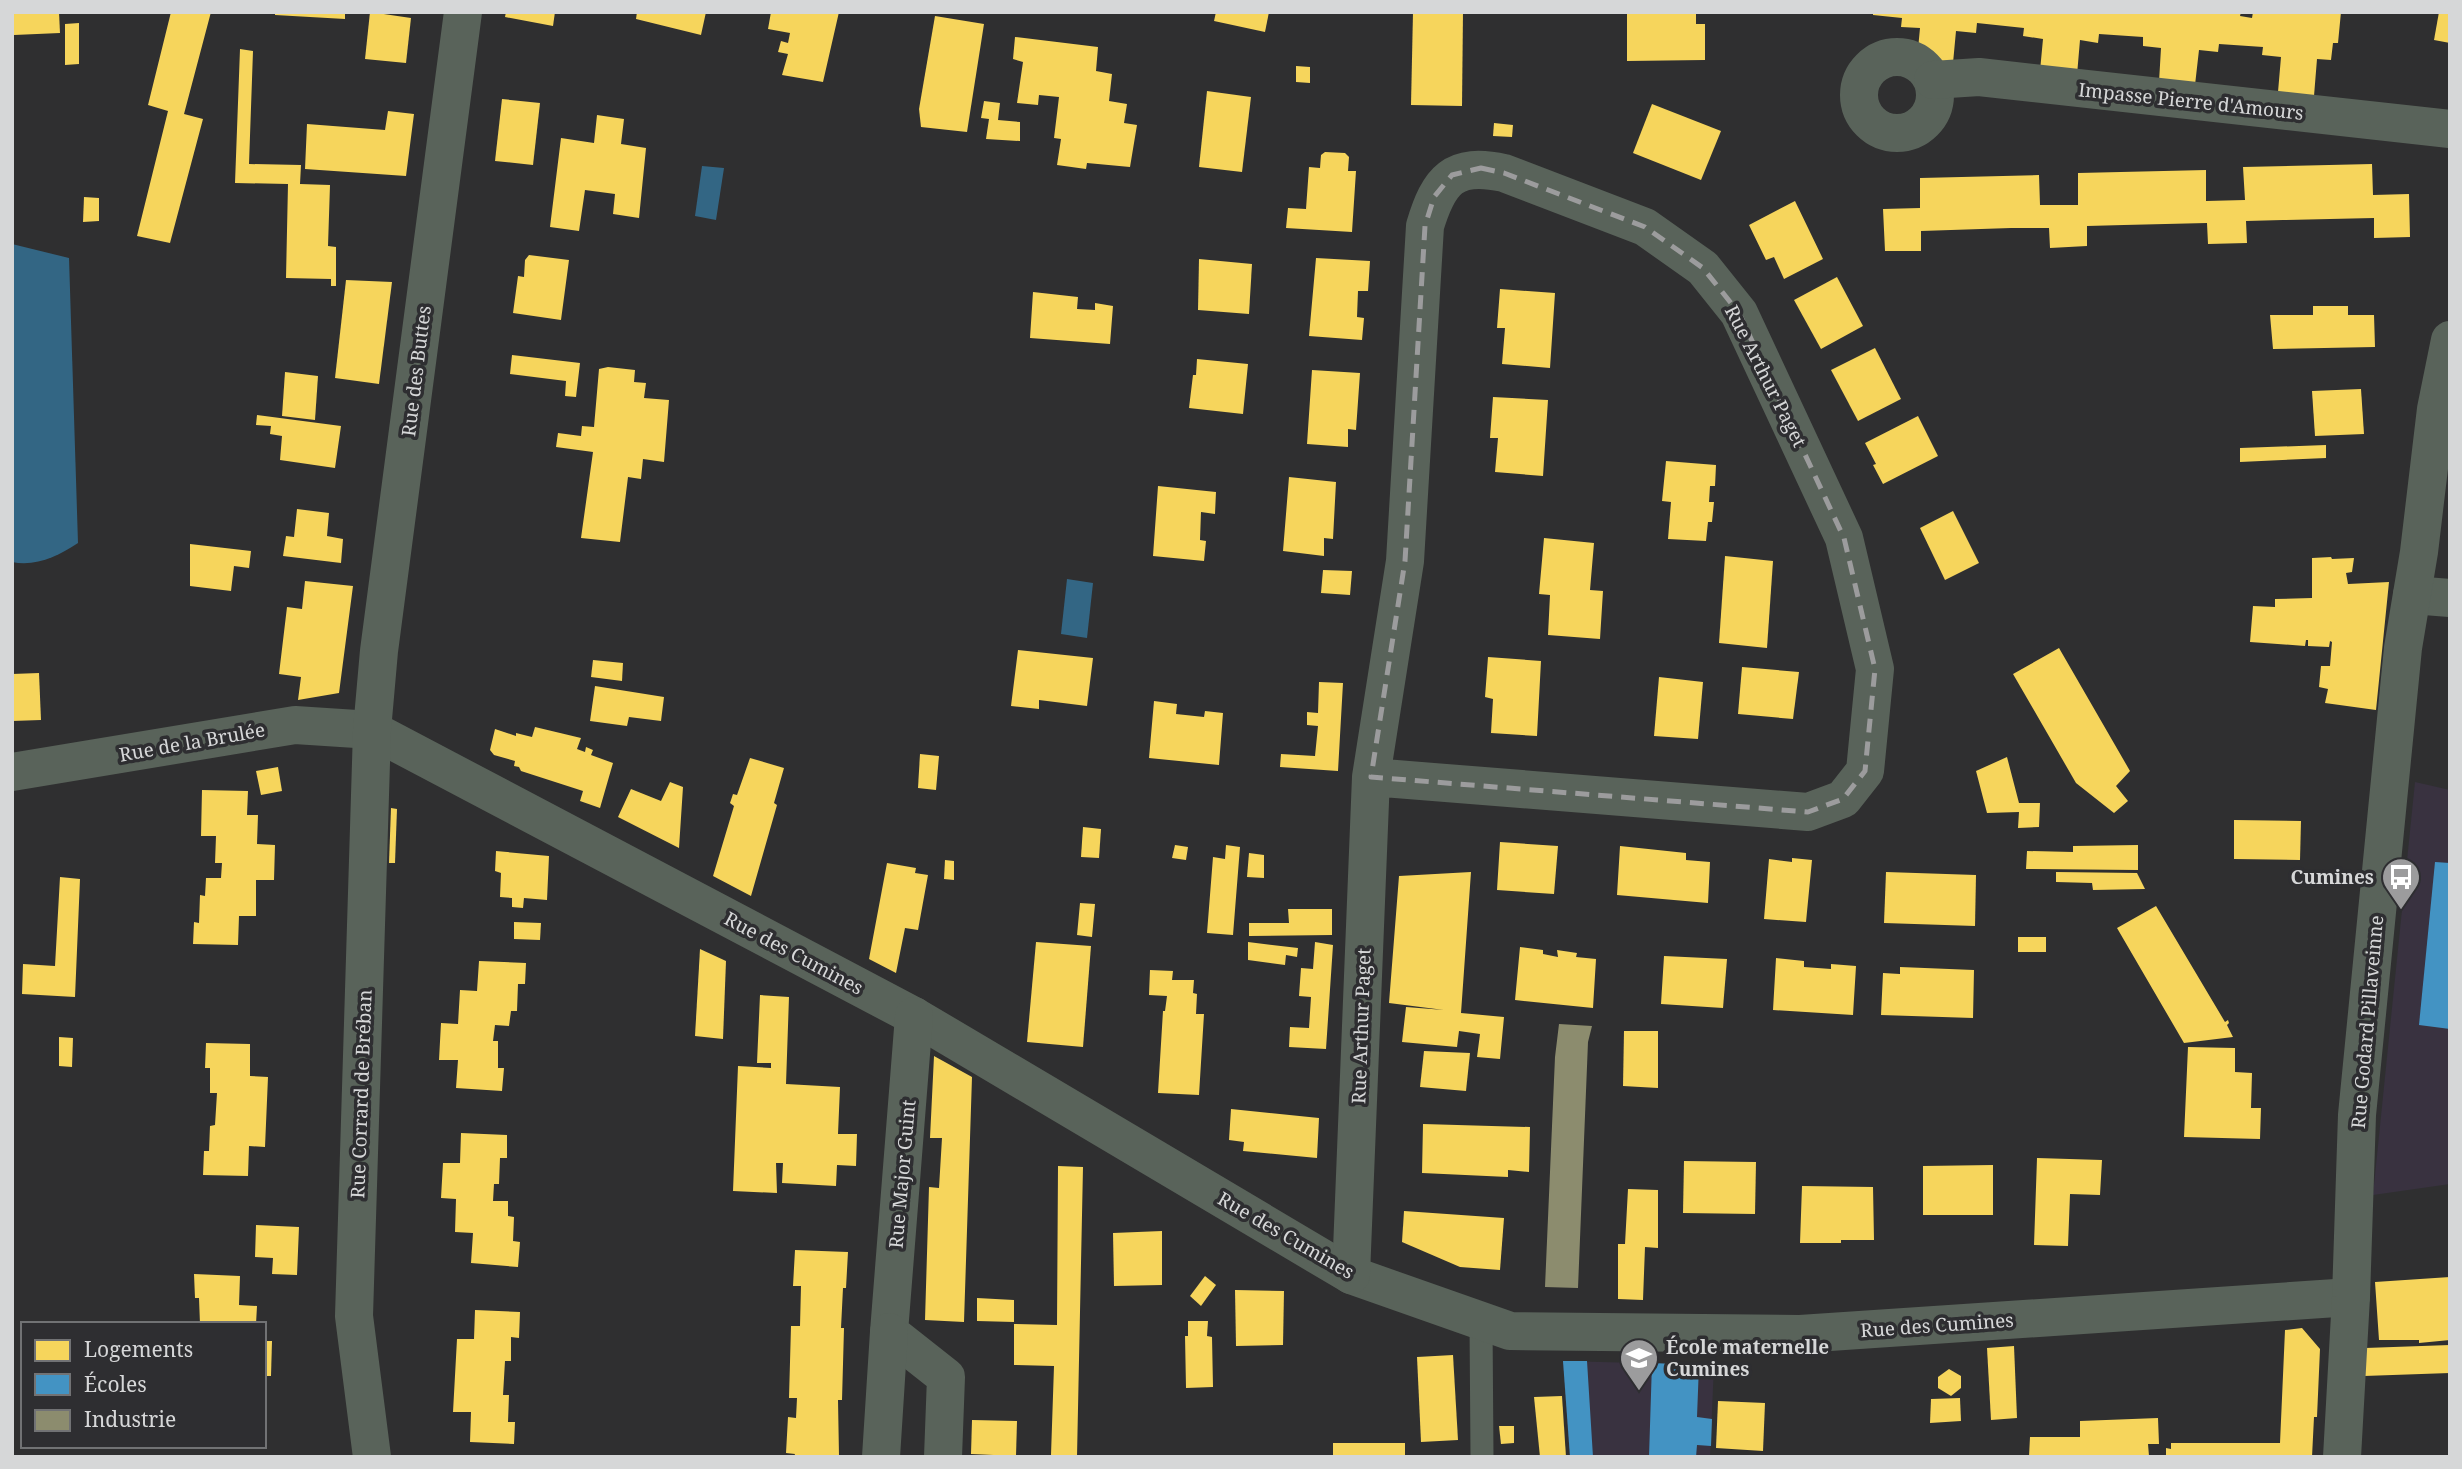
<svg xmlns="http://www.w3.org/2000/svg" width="2462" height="1469" font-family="'Noto Serif',serif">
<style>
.education{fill:#393240}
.water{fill:#336684}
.homes{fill:#f6d55c}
.schools{fill:#4393c3}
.industry{fill:#8c8c6e}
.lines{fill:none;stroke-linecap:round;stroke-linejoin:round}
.service{stroke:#59635a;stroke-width:23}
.minor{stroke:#59635a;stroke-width:38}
.marked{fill:none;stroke:#9c9c9d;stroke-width:5;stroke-dasharray:14 9;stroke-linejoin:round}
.labels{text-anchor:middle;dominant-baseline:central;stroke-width:7;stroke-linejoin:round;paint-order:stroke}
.street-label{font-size:19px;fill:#d6d7d8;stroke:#2e2e31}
.poi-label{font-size:19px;font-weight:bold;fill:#d6d7d8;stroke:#2e2e31;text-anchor:end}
</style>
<rect width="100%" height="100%" fill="#2f2f30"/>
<g class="education">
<polygon points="2415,782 2450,790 2450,1184 2373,1195"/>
<polygon points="1563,1361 1714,1365 1710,1457 1570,1457"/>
</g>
<g class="water">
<polygon points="702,166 724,168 716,220 695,216"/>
<path d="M12,244L69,258L78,543C58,556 36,567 12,562Z"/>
<polygon points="1067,579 1093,583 1087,638 1061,634"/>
</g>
<g class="homes">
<polygon points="12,12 59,12 60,33 14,35"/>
<polygon points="171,12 211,12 184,114 203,119 170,243 137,236 168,111 148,105"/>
<polygon points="275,12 345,12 345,19 275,15"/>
<polygon points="370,12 411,18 406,63 365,59"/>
<polygon points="506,12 555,12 553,26 505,17"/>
<polygon points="637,12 706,12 701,35 636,19"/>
<polygon points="771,12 839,12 823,82 782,75 788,54 778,52 781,41 788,43 790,33 768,29"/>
<polygon points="1216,12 1269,12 1265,32 1214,21"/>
<polygon points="1413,12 1463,12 1462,106 1411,105"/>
<polygon points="1627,12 1696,12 1696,24 1705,24 1705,60 1627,61"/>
<polygon points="1873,12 2241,12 2240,16 2252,18 2253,12 2341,12 2338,43 2333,43 2331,60 2317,59 2314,96 2278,92 2281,57 2262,55 2263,47 2219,44 2218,52 2199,50 2195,85 2159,82 2161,48 2143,46 2143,37 2099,34 2098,43 2080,40 2077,75 2040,71 2043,39 2023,36 2024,28 1977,23 1976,33 1956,31 1953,63 1917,60 1920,28 1901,27 1902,18 1873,15"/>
<polygon points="2439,12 2450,12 2450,43 2434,40"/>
<polygon points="935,16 984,24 967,132 921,127 919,109"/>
<polygon points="79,23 79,64 65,65 65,24"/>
<polygon points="1015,37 1098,47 1096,71 1112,74 1109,101 1127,104 1124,123 1137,125 1130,167 1087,163 1086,169 1057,165 1061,139 1054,138 1059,97 1039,95 1038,105 1017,103 1023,62 1013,59"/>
<polygon points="240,49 253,51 249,164 301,165 300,184 330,185 328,246 336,247 336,286 331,286 331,279 286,278 288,184 235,183"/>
<polygon points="1296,66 1310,67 1310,83 1296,82"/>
<polygon points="1207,91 1251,97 1242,172 1199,167"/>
<polygon points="502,99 540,103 533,165 495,161"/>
<polygon points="984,101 1000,103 998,120 1020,122 1020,141 986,139 989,119 981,118"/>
<polygon points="1652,104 1721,131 1701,180 1633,153"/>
<polygon points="388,111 414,114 406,176 305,169 307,124 385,130"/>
<polygon points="597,115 624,119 621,144 646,148 639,218 613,214 615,194 585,190 579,231 550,227 561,138 594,143"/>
<polygon points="1494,123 1513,125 1512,137 1493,136"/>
<polygon points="1325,152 1345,153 1349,157 1348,171 1356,171 1352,232 1286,228 1288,208 1306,209 1309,167 1320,168 1321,155"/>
<polygon points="2372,164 2373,195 2409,194 2410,237 2374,238 2374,218 2283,220 2246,221 2247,243 2208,244 2207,223 2124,225 2087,226 2087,246 2050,248 2049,228 2011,228 1921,231 1921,251 1885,251 1883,209 1920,208 1920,178 2039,175 2040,205 2078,205 2078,173 2206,170 2206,201 2245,200 2243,167"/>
<polygon points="84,197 99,198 99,221 83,222"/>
<polygon points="1795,201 1823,259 1784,279 1774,257 1766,260 1749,225"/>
<polygon points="529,255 569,260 561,320 513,313 518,276 524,277 525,260"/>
<polygon points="1316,258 1370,261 1368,291 1358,291 1357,317 1364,318 1362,340 1309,336"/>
<polygon points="1199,259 1252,264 1249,314 1198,310"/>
<polygon points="1837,277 1863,326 1821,349 1794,300"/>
<polygon points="346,280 392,282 379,384 335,378"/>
<polygon points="1500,289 1555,293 1550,368 1502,364 1505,328 1497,328"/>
<polygon points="1033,292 1078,297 1077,309 1095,310 1095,303 1113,306 1110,344 1030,338"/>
<polygon points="2313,306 2348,306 2348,315 2374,315 2375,347 2273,349 2270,315 2313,315"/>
<polygon points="1875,348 1901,399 1858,421 1831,370"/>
<polygon points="512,355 580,363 576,397 565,396 566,381 510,374"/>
<polygon points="1197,359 1248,364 1243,414 1189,408 1193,375 1196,375"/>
<polygon points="608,367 635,370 634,382 646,383 644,398 669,400 664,462 643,459 641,479 628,477 620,542 581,538 593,452 556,447 558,433 581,436 582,426 594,427 599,369"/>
<polygon points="1312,370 1360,373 1356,430 1348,429 1348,447 1307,444"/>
<polygon points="285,372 318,376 315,420 282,416"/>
<polygon points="2361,389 2364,434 2315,436 2312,391"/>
<polygon points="1493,397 1548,400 1543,476 1495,472 1498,438 1490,438"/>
<polygon points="257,415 341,426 335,468 280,460 282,436 270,434 271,426 256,425"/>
<polygon points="1918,416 1938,456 1883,484 1873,465 1876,464 1865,443"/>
<polygon points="2326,445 2326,458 2240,462 2240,448"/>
<polygon points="1666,461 1716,465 1715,486 1710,486 1709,502 1714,502 1712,522 1708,522 1706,541 1668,539 1671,502 1662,501"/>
<polygon points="1289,477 1336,482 1333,539 1324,538 1324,556 1283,551"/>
<polygon points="1158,486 1216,492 1215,514 1201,512 1200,540 1206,541 1204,561 1153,556"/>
<polygon points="297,509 329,513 327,536 343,539 341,563 283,556 286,536 294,537"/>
<polygon points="1953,511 1979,563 1945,580 1920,528"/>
<polygon points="1544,538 1594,543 1590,590 1603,591 1600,639 1548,635 1550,595 1539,594"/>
<polygon points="190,544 251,551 249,568 234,566 231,591 190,586"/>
<polygon points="1725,556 1773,561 1767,648 1719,643"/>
<polygon points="2331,557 2332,559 2354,558 2352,572 2346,573 2348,584 2389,582 2376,710 2325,703 2328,689 2319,687 2321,666 2330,666 2332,642 2330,641 2329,647 2308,646 2308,640 2306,640 2305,646 2250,642 2253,606 2275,607 2275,599 2312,598 2312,558"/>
<polygon points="1323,570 1352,571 1350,595 1321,593"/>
<polygon points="305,581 353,586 339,693 298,700 301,677 279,674 287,607 302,609"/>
<polygon points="2059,648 2130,771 2116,786 2128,801 2114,813 2076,783 2013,674"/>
<polygon points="1018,650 1093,658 1087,706 1039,700 1039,709 1011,706"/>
<polygon points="1488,657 1541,661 1537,736 1491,733 1493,699 1485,697"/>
<polygon points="593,660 623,663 622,681 591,677"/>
<polygon points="1742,667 1799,672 1793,719 1738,714"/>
<polygon points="39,673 41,720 12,721 12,674"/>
<polygon points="1659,677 1703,682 1698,739 1654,736"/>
<polygon points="1319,682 1343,683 1338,771 1280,767 1281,754 1315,756 1318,726 1307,725 1307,712 1318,713"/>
<polygon points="595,686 664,697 661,721 629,717 627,726 590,721"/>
<polygon points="1154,701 1177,704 1176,714 1204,717 1205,711 1223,713 1219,765 1149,758"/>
<polygon points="535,727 581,738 577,749 585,752 586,747 593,750 591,755 613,763 600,808 580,801 583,791 521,771 519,767 514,766 515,761 494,755 490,750 495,729 516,736 516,733 532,737"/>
<polygon points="920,754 939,756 936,790 918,788"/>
<polygon points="2007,757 2019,803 2040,803 2039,827 2018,828 2019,812 1987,813 1976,771"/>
<polygon points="750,758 784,768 774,803 777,805 751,896 713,876 734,806 730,803 733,794 737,795"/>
<polygon points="278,767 282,791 261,795 256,771"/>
<polygon points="670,782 683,787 679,848 618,817 631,789 661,801"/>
<polygon points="202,790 248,791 247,815 258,815 257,844 275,845 274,880 256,880 256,916 239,916 238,945 193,944 194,922 199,923 200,895 205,896 206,878 221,878 222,863 215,863 216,836 201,836"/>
<polygon points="391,808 397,809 395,863 389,863"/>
<polygon points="2234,820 2301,821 2300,860 2234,859"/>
<polygon points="1083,827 1101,829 1099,858 1081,857"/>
<polygon points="1500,842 1558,846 1554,894 1497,890"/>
<polygon points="1175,845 1188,847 1186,860 1172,858"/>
<polygon points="1226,845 1240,847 1233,935 1207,933 1213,857 1225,859"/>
<polygon points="2138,845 2138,870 2026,869 2027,851 2073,852 2073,846"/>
<polygon points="1620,846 1686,853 1686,860 1710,862 1708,903 1617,895"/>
<polygon points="496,851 549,856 547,900 524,898 523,908 512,907 512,898 500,897 501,873 495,871"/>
<polygon points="1249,853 1264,855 1264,878 1247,877"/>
<polygon points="1792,858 1812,860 1806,922 1764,919 1769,859 1792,862"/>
<polygon points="945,860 954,861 954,880 944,879"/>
<polygon points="887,863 916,868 915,873 928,875 918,930 905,928 896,973 869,959"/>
<polygon points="1471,872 1461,1013 1504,1017 1500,1059 1477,1057 1480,1034 1459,1031 1457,1047 1402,1042 1406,1007 1444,1010 1389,1003 1399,876"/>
<polygon points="1886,872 1976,875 1975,926 1884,923"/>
<polygon points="2056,872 2137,873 2145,889 2093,890 2092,883 2056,882"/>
<polygon points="60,877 80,879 75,997 22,994 23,964 55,966"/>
<polygon points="1080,903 1095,904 1092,937 1077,935"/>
<polygon points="2156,906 2225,1022 2228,1020 2229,1023 2227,1025 2233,1037 2184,1043 2117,928"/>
<polygon points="1288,909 1332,909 1332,935 1249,936 1249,923 1289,923"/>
<polygon points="514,922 541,923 540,940 514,939"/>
<rect x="2018" y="937" width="28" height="15"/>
<polygon points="1036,942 1091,946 1083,1047 1027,1042"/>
<polygon points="1248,942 1298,948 1297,957 1286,955 1285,965 1248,960"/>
<polygon points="1315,942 1333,945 1326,1049 1289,1047 1290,1027 1309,1028 1311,997 1299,996 1301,968 1313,969"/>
<polygon points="1520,947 1543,950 1543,954 1558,957 1557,950 1577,953 1576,957 1596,959 1593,1008 1515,1000"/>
<polygon points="700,949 726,961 723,1039 695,1036"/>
<polygon points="1664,956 1727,959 1723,1008 1661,1004"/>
<polygon points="1776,958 1804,961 1804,967 1831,969 1831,964 1856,966 1853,1015 1773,1010"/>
<polygon points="479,961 526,963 525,984 518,984 517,1011 511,1011 509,1026 495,1025 493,1041 498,1041 498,1068 504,1068 502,1091 456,1088 458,1060 439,1060 441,1023 458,1024 460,990 477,991"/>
<polygon points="1900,967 1974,970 1973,1018 1881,1015 1883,973 1900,974"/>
<polygon points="1150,970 1173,971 1172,980 1194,980 1193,993 1197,994 1196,1014 1204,1014 1199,1095 1158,1093 1163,1011 1165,1011 1167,996 1149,995"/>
<polygon points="760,995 789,997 786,1084 840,1087 838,1134 857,1134 856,1166 837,1165 836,1186 782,1183 783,1163 776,1163 777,1193 733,1191 738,1066 771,1068 771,1063 757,1063"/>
<polygon points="1624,1031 1658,1031 1658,1088 1623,1086"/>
<polygon points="59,1037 73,1038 72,1067 59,1066"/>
<polygon points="206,1043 250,1044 250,1076 268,1077 265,1147 249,1146 248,1176 203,1175 204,1151 209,1151 210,1126 215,1125 217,1093 210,1093 210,1068 205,1068"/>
<polygon points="2188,1047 2235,1048 2235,1072 2252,1073 2251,1108 2261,1108 2260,1139 2184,1137"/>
<polygon points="1424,1051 1470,1053 1466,1091 1420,1087"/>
<polygon points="934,1056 972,1077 964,1322 925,1320 929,1187 939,1188 942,1138 930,1138"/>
<polygon points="1231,1109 1319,1118 1317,1158 1243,1151 1244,1142 1229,1140"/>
<polygon points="1423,1124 1530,1127 1529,1172 1508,1170 1508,1177 1422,1173"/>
<polygon points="461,1133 507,1135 507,1158 500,1158 499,1184 494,1184 493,1201 508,1201 508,1216 514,1217 513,1241 520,1242 518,1267 471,1263 473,1233 455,1232 456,1199 441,1198 443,1163 460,1163"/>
<polygon points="2037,1158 2102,1160 2100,1195 2070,1194 2068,1246 2034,1245"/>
<polygon points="1684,1161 1756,1162 1755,1214 1683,1213"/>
<polygon points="1993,1165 1993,1215 1923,1215 1923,1166"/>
<polygon points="1058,1166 1083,1167 1077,1457 1051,1455 1054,1366 1014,1365 1014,1324 1057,1325"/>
<polygon points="1802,1186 1873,1187 1874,1240 1841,1240 1841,1243 1800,1243"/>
<polygon points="1628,1189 1658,1190 1658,1248 1645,1247 1643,1300 1618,1299 1618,1244 1625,1244"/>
<polygon points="1404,1211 1504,1218 1500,1270 1460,1267 1402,1242"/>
<polygon points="256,1225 299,1227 297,1275 272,1274 273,1258 255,1257"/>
<polygon points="1162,1231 1162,1285 1114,1286 1113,1233"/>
<polygon points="795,1250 848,1252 846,1288 843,1288 841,1328 844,1328 842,1400 838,1400 839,1456 836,1457 794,1457 795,1454 786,1453 788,1417 796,1418 797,1398 789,1398 791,1326 800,1326 801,1286 793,1286"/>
<polygon points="194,1274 240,1276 239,1305 257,1306 256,1324 200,1324 199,1298 195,1298"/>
<polygon points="1205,1276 1216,1285 1201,1306 1190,1296"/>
<polygon points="2450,1277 2450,1340 2419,1343 2419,1340 2379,1340 2375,1282"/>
<polygon points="1235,1290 1284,1291 1283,1345 1236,1346"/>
<polygon points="977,1298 1014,1300 1014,1322 977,1321"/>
<polygon points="475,1310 520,1312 519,1338 511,1337 511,1361 505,1361 503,1395 509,1395 508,1422 515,1422 514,1444 470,1442 471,1412 453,1412 457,1339 474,1339"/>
<polygon points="1188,1321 1208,1321 1207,1336 1212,1337 1213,1387 1186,1388 1185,1336 1188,1336"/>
<polygon points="2302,1328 2320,1349 2317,1417 2314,1417 2312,1457 2166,1457 2166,1448 2171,1449 2171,1443 2280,1443 2285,1330"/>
<polygon points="264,1341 272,1341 271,1376 264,1376"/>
<polygon points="2450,1345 2450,1373 2364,1376 2365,1348"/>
<polygon points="2014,1346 2017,1418 1991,1420 1987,1348"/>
<polygon points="1453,1355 1458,1440 1421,1442 1417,1357"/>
<polygon points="1949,1369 1961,1376 1961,1388 1951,1396 1938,1388 1938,1377"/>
<polygon points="1562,1396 1566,1457 1540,1457 1534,1397"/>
<polygon points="1960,1398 1961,1421 1930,1423 1931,1399"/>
<polygon points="1718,1401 1765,1403 1763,1451 1716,1448"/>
<polygon points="2158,1418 2159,1444 2148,1444 2149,1456 2029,1457 2030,1437 2080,1437 2080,1421"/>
<polygon points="972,1420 1017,1421 1016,1456 971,1454"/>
<polygon points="1499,1426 1514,1426 1514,1443 1501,1444"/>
<rect x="1333" y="1443" width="72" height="14"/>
</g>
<g class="schools">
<polygon points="2435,862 2450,863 2450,1029 2419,1025"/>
<polygon points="1563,1361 1587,1361 1593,1457 1570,1457"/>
<polygon points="1652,1363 1699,1365 1697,1417 1712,1419 1711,1446 1697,1445 1696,1457 1649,1457"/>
</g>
<polygon class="industry" points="1559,1024 1592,1026 1588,1042 1578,1288 1545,1287 1555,1057"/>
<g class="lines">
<polyline class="service" points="1481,1321 1482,1457"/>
<g class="minor">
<circle cx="1897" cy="95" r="38"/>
<polyline points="1933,80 1979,77 2450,129"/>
<polyline points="2412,595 2450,598"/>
<polyline points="12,772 295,725 372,730 914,1016 1351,1275 1510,1331 1800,1334 2351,1297"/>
<polyline points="914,1016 889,1332 946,1377 943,1457"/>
<path d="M1351,1275L1371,777L1405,561L1425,226C1439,180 1453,162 1504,173L1645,227L1703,268L1739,313L1844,538L1875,669L1865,771L1843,799L1808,812L1371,777"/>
<polyline points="372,1457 354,1316 372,730 379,651 463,12"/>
<polyline points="881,1457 889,1332"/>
<polyline points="2342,1457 2351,1297 2357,1115 2403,648 2419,552 2436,409 2450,340"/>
</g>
</g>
<path class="marked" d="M1481,168L1504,173L1645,227L1703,268L1739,313L1844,538L1875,669L1865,771L1843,799L1808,812L1371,777L1405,561L1425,226L1434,197L1452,175Z"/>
<defs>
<symbol id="bus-pin" viewBox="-11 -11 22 30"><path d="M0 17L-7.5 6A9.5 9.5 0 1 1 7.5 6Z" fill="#9c9c9d" stroke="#2e2e31"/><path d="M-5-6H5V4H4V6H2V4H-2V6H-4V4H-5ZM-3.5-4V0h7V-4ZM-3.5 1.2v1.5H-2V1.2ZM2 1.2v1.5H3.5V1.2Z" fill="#fff"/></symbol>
<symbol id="school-pin" viewBox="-11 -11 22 30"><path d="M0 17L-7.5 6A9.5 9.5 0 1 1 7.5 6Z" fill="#9c9c9d" stroke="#2e2e31"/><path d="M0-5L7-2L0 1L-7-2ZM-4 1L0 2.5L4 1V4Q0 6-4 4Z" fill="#fff"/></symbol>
</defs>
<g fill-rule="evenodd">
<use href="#bus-pin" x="2379" y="855" width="44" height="60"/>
<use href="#school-pin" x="1617" y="1336" width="44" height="60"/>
</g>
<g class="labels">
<g class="street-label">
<text transform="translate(2191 101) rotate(6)">Impasse Pierre d'Amours</text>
<text transform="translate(416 371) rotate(-83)">Rue des Buttes</text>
<text transform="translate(1766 376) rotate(63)">Rue Arthur Paget</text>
<text transform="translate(192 742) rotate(-10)">Rue de la Brulée</text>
<text transform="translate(794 953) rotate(28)">Rue des Cumines</text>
<text transform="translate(2367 1022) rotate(-85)">Rue Godard Pillaveinne</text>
<text transform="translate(1361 1026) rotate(-88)">Rue Arthur Paget</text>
<text transform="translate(361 1094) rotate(-88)">Rue Corrard de Bréban</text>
<text transform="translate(902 1174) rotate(-85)">Rue Major Guint</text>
<text transform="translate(1286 1235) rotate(30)">Rue des Cumines</text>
<text transform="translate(1937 1325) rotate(-4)">Rue des Cumines</text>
</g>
<g class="poi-label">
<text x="2374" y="877">Cumines</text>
<text x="1666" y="1347" text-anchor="start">École maternelle<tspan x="1666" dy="22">Cumines</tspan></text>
</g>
</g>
<rect width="2462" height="1469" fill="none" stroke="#d6d7d8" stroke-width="28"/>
<rect x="21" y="1322" width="245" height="126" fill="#2e2e31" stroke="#717274" stroke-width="2"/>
<rect x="35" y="1340" width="35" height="21" fill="#f6d55c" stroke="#717274" stroke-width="2"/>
<text x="84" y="1357" font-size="21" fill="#d6d7d8">Logements</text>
<rect x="35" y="1374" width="35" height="21" fill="#4393c3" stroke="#717274" stroke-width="2"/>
<text x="84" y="1392" font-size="21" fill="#d6d7d8">Écoles</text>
<rect x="35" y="1410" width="35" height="21" fill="#8c8c6e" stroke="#717274" stroke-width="2"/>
<text x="84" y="1427" font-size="21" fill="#d6d7d8">Industrie</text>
</svg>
